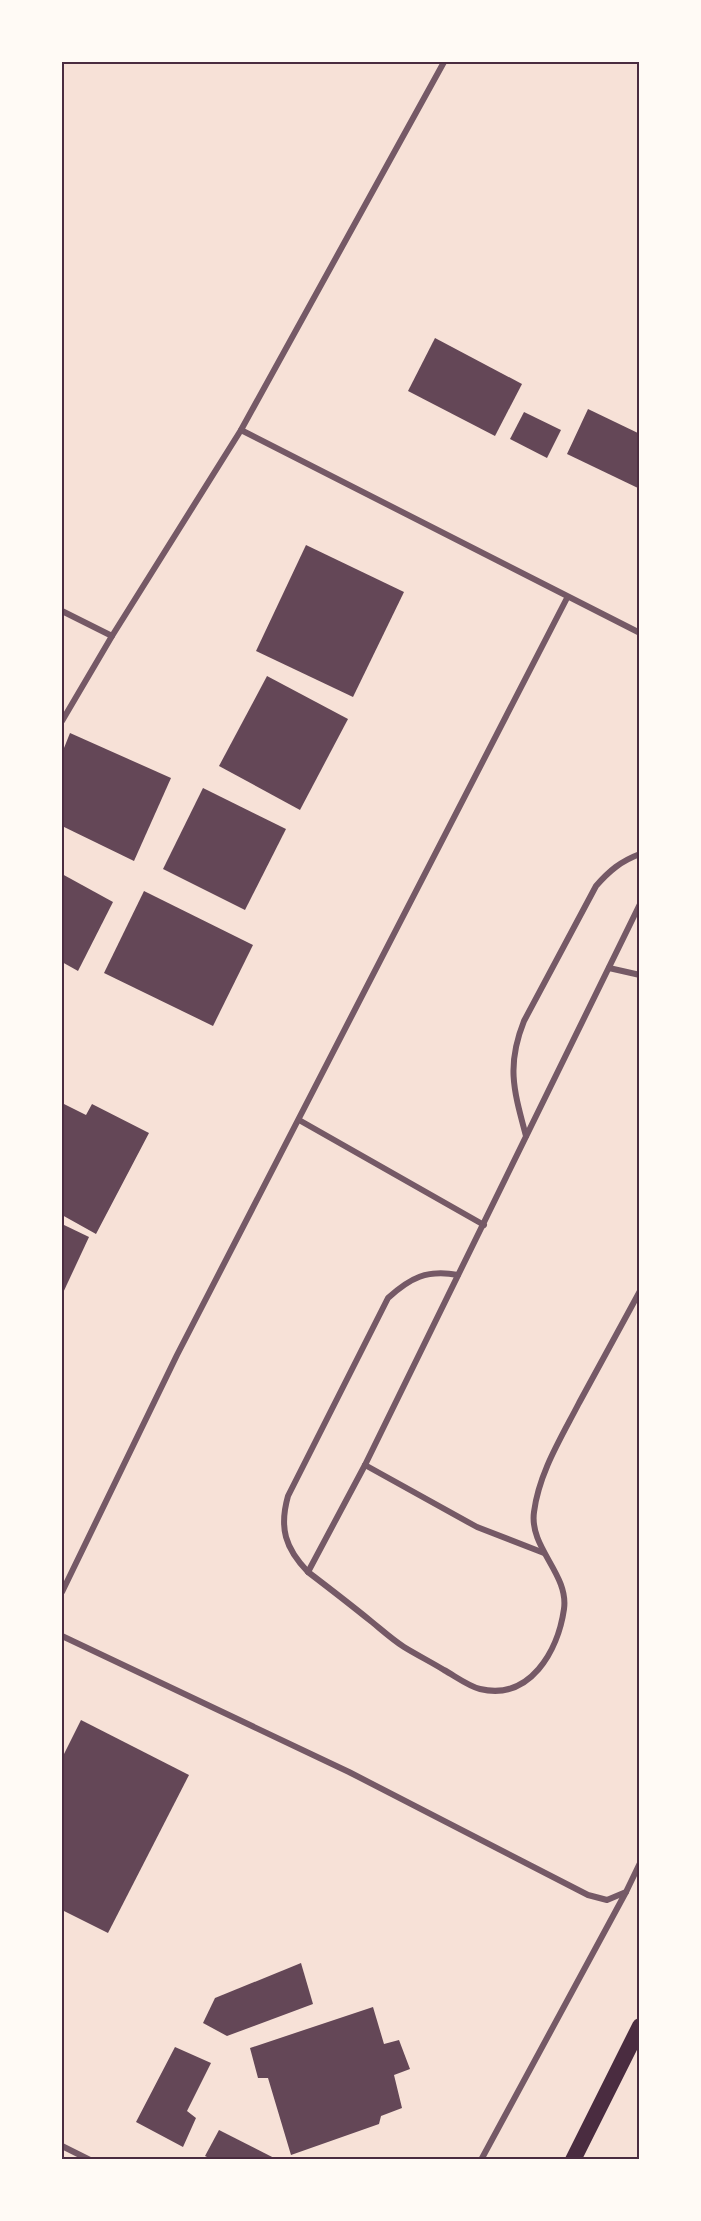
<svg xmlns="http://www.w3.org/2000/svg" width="701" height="2221" font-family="Commissioner,sans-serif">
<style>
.building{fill:#644757}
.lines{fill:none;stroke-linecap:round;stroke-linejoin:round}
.minor{stroke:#755966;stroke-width:6}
.trunk{stroke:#4a2c40;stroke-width:16}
.neatline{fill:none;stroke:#4a2c40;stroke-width:2}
</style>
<rect width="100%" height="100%" fill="#f7e1d7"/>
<g class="building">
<polygon points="435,338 522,384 495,436 408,391"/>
<polygon points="588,409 640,434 640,489 567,454"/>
<polygon points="524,412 561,430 547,458 510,439"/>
<polygon points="306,545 404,592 353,697 256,651"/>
<polygon points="267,676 348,719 300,810 219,766"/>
<polygon points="70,733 171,778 134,861 62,826 62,753"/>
<polygon points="203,788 286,829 245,910 163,869"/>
<polygon points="62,874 113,902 78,971 62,962"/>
<polygon points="144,891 253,945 213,1026 104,973"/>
<polygon points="62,1103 86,1115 92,1104 149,1133 96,1234 62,1215"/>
<polygon points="62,1224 89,1237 62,1295"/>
<polygon points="81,1720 189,1775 108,1933 62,1910 62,1758"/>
<polygon points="301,1963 313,2004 227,2036 203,2023 215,1998"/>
<polygon points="373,2007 384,2044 399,2040 410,2069 394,2075 402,2108 381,2116 379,2124 291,2155 268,2078 258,2078 250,2048"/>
<polygon points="175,2047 211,2063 187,2111 196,2118 183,2147 136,2122"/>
<polygon points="219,2130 278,2160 213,2160 205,2156"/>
</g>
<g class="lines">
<g class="minor">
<polyline points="241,430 640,633"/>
<polyline points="62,611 112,636"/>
<polyline points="62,721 112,636 241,430 444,62"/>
<polyline points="609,968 640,975"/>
<polyline points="299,1120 484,1225"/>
<path d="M526,1136C514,1091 506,1066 524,1021L596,886C609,871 621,861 640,854"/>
<path d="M458,1275C427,1269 410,1278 388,1298L288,1496C279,1528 285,1548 308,1572C329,1588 351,1605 372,1622C383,1631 393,1640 404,1647C417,1655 431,1662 444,1670C455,1676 468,1686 480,1689C530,1701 558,1651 564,1609C569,1574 529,1548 534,1512C539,1473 561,1438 579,1403C599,1366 619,1329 640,1291"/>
<polyline points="365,1465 477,1527 544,1553"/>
<polyline points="308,1572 365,1465 640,904"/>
<polyline points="62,1592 177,1355 567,598"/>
<polyline points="62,1636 349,1772 588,1895 607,1900 626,1892 640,1863"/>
<polyline points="62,2146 90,2160"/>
<polyline points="481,2160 626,1892"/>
</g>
<polyline class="trunk" points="573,2160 640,2026"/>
</g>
<rect width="701" height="2221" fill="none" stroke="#fffaf5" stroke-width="126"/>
<rect x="63" y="63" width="575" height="2095" class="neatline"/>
</svg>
